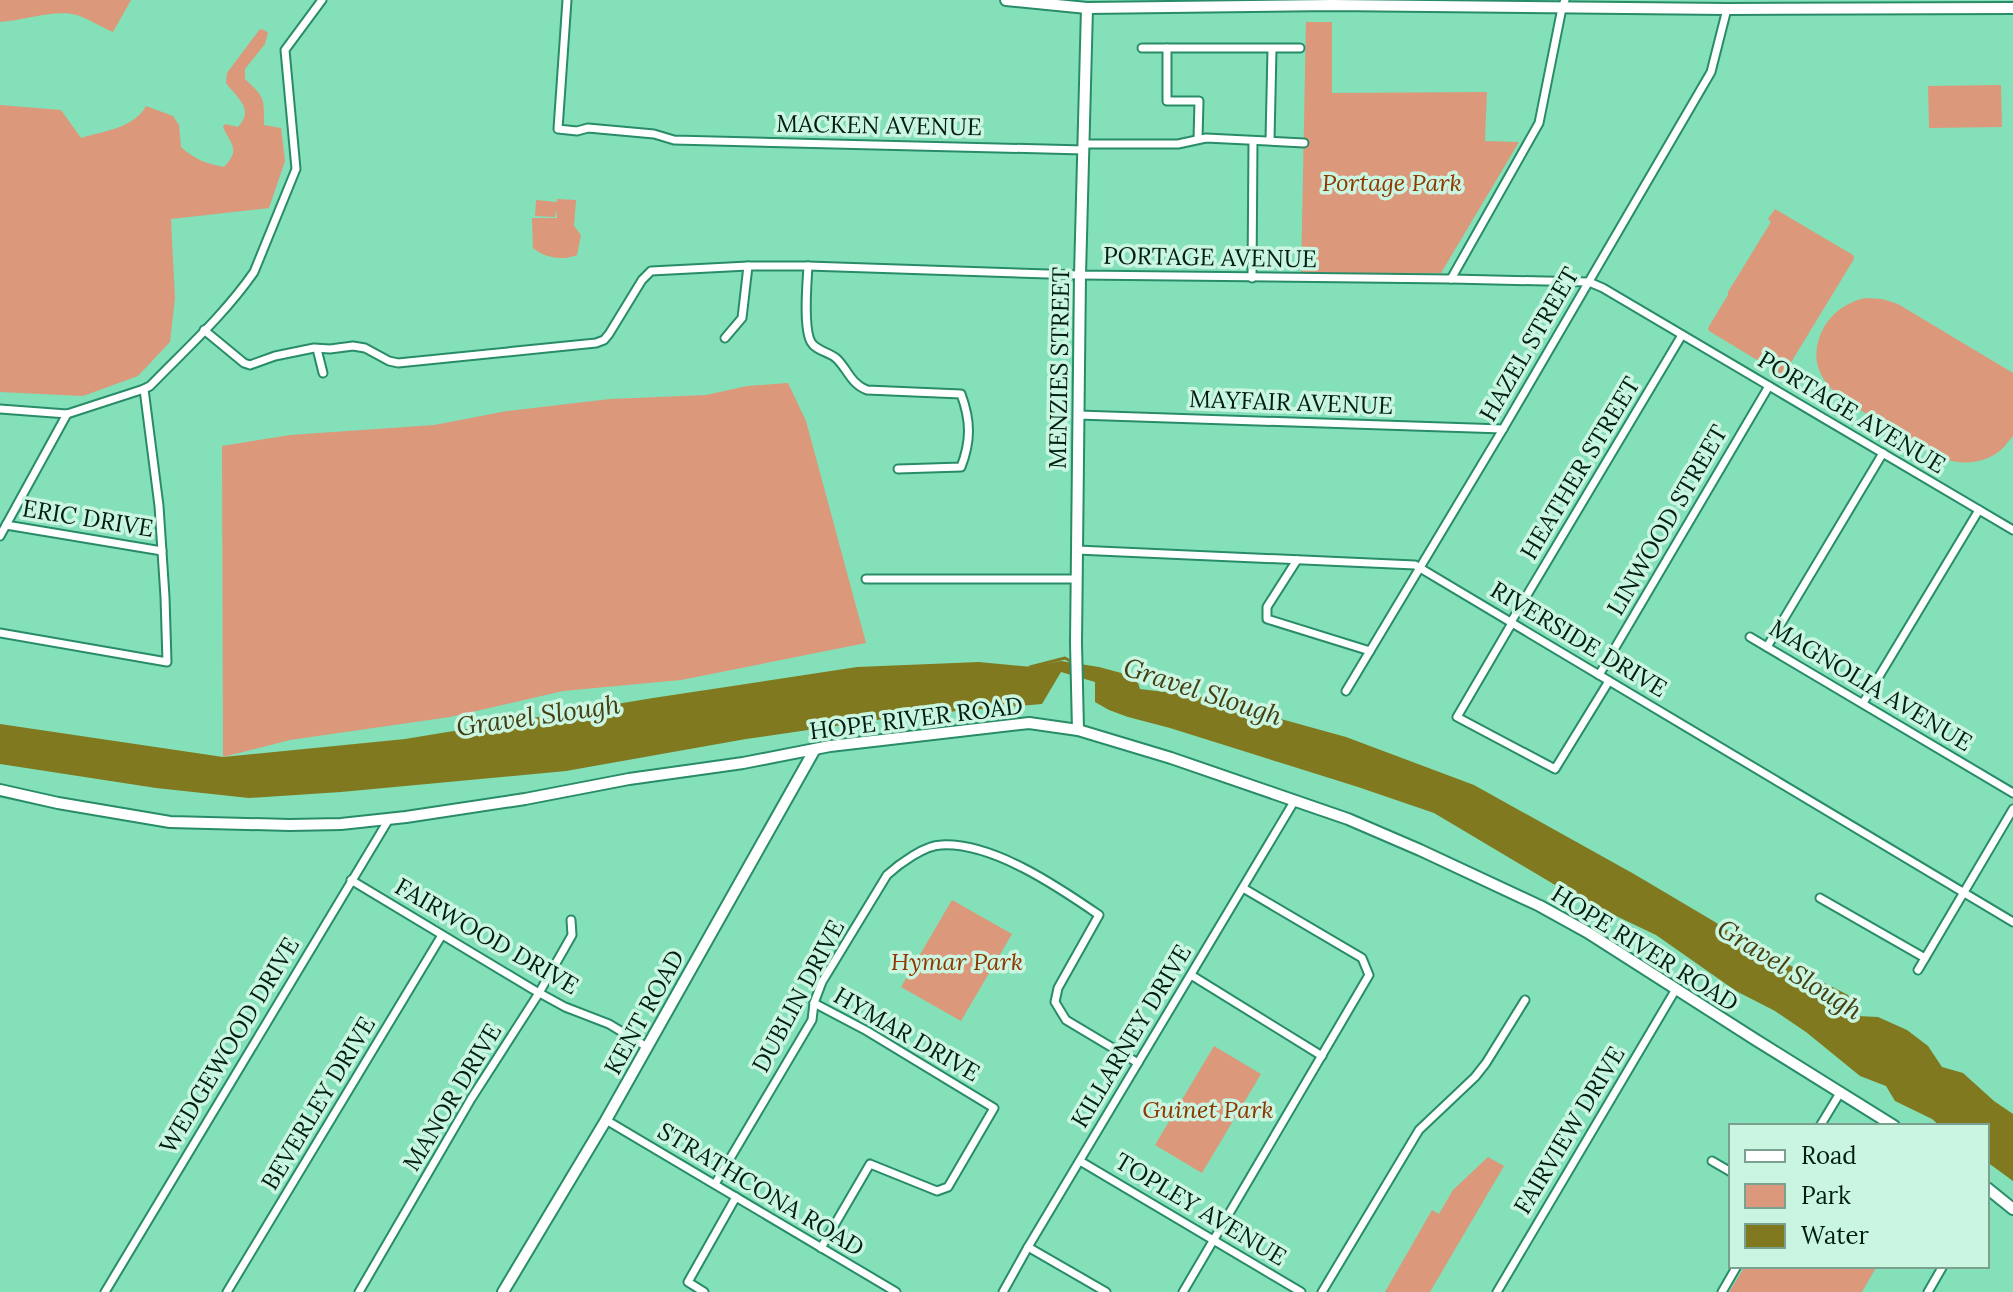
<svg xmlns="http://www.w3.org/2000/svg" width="2013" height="1292" font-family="Lora,serif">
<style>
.green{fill:#dc987a}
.water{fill:#807920}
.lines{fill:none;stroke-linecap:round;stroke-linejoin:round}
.stream{stroke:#807920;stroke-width:3}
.street-casing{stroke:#288c68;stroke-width:11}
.secondary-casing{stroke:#288c68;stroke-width:14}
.street{stroke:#fff;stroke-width:7}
.secondary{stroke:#fff;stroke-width:10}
.labels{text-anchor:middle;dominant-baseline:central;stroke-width:7;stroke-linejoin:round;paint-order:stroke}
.street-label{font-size:24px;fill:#011e13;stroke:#caf6e1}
.park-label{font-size:24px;font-style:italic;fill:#8e3700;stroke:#caf6e1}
.water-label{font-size:26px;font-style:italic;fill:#433f11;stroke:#caf6e1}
</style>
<rect width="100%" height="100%" fill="#83e0b8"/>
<g class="green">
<path d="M0,0H131L113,32C101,27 89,19 77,15C53,9 24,21 0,22Z"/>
<polygon points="1306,22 1332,22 1332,93 1487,92 1485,141 1519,142 1441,273 1301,275"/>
<path d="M260,29L264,30L268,33L265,44L245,69V79C265,98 264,97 264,125L281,128L285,161L269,208L171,219L175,298L170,342L138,376L83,396L0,392V105L61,110L81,138C104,131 134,128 146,106L173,116L179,125L181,147C194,159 207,164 224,167C241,149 231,145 223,127L225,124L238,127C255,109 237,98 226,83L227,73Z"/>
<polygon points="2001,85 2002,127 1929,128 1928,86"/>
<path d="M557,199L576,200L574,226L581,235L577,255C564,261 544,258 533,248L532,218H557L556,209L555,217L535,216L536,200L557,202Z"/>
<polygon points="1775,209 1853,255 1854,259 1790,364 1793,367 1787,378 1709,331 1708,328 1728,295 1728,292 1771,222 1768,219"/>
<path d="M1865,298L1882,299L1898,304L2013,373C2013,385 2013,427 2013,436C2012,437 2006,444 2005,446C1988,464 1963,466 1941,458C1922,446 1902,435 1883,423C1848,403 1800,381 1822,331C1831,313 1845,303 1865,298Z"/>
<polygon points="788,383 806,421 866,643 681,680 563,691 450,717 290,740 223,757 222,446 290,435 434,425 507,411 610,399 706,395 747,386"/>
<polygon points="952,900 1012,934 961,1021 901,987"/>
<polygon points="1214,1046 1261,1074 1202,1173 1155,1145"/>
<polygon points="1488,1157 1504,1166 1430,1292 1385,1292 1432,1210 1439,1214 1453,1190"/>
<polygon points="1745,1266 1877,1266 1862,1292 1729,1292"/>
</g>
<polygon class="water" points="1061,661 1099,667 1136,677 1140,689 1198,696 1346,737 1474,785 1634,874 1715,922 1748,944 1848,995 1857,1016 1878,1017 1907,1030 1928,1046 1942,1067 1963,1073 1994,1101 2013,1114 2013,1181 1987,1162 1987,1126 1940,1126 1932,1119 1895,1101 1886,1086 1860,1076 1806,1032 1775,1011 1736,991 1656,935 1572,895 1434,813 1358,787 1170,728 1128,717 1109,710 1095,702 1095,682 1061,672 1042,704 911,715 746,739 566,771 341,792 249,798 156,788 0,764 0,724 223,757 405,739 653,698 857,667 979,662 1032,667"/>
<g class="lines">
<polyline class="stream" points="1030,667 1065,658 1072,662"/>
<defs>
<g id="street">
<polyline points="567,0 558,129 577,131 588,128 654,134 674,140 1084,150"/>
<polyline points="1142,48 1300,48"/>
<polyline points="1167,48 1167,101 1199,101 1198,139"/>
<polyline points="1270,140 1272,49"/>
<polyline points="1084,144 1178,144 1206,138 1304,143"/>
<path d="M808,266C807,283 803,328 811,342C816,351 830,352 837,359C848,370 851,384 867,390L961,394C971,421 971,441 961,467L898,469"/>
<polyline points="1252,278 1253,141"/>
<polyline points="1451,279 1539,123 1562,8 1565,0"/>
<polyline points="204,330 244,363 250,365 275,356 314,348 330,349 353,346 365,348 389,361 398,363 596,343 604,340 609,334 642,280 651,271 748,266 808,266 1080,275 1451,279 1589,282 1603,288 2013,530"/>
<polyline points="725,338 742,318 748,266"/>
<polyline points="317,349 323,373"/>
<path d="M0,409L67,414L144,389L150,386C185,350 225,314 254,272L296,169L285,50L322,0"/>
<polyline points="1078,415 1503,429"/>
<polyline points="6,525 162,551"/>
<polyline points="0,536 67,414"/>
<polyline points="1077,550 1415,565 2013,922"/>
<polyline points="1297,560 1267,607 1267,619 1370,651"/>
<polyline points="866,579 1077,579"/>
<polyline points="1511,622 1682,335"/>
<polyline points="1512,623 1457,717 1555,769 1609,681"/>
<polyline points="0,633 167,662 165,597 159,506 144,389"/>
<polyline points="1750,637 2013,793"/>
<polyline points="1767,647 1883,453"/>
<polyline points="1599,675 1769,386"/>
<polyline points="1346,691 1503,429 1711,72 1727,9"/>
<polyline points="1863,703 1979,510"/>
<polyline points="351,880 534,990 565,1007 609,1024 647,1047"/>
<polyline points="1820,898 1925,958"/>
<polyline points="1918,970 2013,809"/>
<polyline points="1191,975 1322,1056"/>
<polyline points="814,1003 867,1031 994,1108 948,1187 937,1191 870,1164 821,1248"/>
<polyline points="606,1120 896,1292"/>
<polyline points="1820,1126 1840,1093"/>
<polyline points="1080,1161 1301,1292"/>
<polyline points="1712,1161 1731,1172"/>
<path d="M715,1184L812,1020L814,1003L822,982L887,875C899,864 925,845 941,845C992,842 1057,886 1099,915L1058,988L1055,1002L1066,1020L1138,1063"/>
<polyline points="1028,1247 1106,1292"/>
<polyline points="105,1292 389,819"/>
<polyline points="227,1292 442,935"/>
<polyline points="359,1292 471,1099 539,993 572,935 571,920"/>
<polyline points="704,1292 688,1282 736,1197"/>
<polyline points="1003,1292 1028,1247 1295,800"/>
<polyline points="1183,1292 1369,975 1362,958 1243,888"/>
<polyline points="1322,1292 1419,1130 1475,1077 1486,1063 1525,1000"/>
<polyline points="1497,1292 1676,989"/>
<polyline points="1722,1292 1737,1266"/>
<polyline points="1928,1292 1943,1266"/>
</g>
<g id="secondary">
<polyline points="1006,0 1087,8 1332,5 1727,9 2013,8"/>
<polyline points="1078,730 1076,643 1080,275 1087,8"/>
<polyline points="0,790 58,803 170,822 290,825 341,824 406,817 525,799 629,779 743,763 830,746 1029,723 1078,730 1171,758 1348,819 1420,850 1540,906 1587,932 1756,1040 1894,1126"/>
<polyline points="1987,1188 2013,1209"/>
<polyline points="503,1292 606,1120 815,749"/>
</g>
</defs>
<use href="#street" class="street-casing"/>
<use href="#secondary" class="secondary-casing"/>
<use href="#street" class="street"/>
<use href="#secondary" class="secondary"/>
</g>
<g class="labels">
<g class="street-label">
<text transform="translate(879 125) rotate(1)">MACKEN AVENUE</text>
<text transform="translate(1210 257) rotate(1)">PORTAGE AVENUE</text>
<text transform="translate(1529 344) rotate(-60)">HAZEL STREET</text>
<text transform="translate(1059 368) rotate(-89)">MENZIES STREET</text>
<text transform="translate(1291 402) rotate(2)">MAYFAIR AVENUE</text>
<text transform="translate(1852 412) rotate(31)">PORTAGE AVENUE</text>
<text transform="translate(1580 468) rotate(-59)">HEATHER STREET</text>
<text transform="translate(88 518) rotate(9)">ERIC DRIVE</text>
<text transform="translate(1667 520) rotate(-60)">LINWOOD STREET</text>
<text transform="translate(1579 639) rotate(31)">RIVERSIDE DRIVE</text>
<text transform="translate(1871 685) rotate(31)">MAGNOLIA AVENUE</text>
<text transform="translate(916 718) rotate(-7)">HOPE RIVER ROAD</text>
<text transform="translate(487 936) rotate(30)">FAIRWOOD DRIVE</text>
<text transform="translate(1645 948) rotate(32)">HOPE RIVER ROAD</text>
<text transform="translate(798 996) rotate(-62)">DUBLIN DRIVE</text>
<text transform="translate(644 1012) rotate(-61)">KENT ROAD</text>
<text transform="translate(907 1034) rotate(30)">HYMAR DRIVE</text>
<text transform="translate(1131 1036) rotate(-59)">KILLARNEY DRIVE</text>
<text transform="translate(229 1045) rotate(-59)">WEDGEWOOD DRIVE</text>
<text transform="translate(452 1097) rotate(-59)">MANOR DRIVE</text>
<text transform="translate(318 1103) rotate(-59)">BEVERLEY DRIVE</text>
<text transform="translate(1569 1130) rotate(-59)">FAIRVIEW DRIVE</text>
<text transform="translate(761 1189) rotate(31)">STRATHCONA ROAD</text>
<text transform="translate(1201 1209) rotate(31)">TOPLEY AVENUE</text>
</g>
<g class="park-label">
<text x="1392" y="182">Portage Park</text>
<text x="957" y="961">Hymar Park</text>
<text x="1208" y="1109">Guinet Park</text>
</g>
<g class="water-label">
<text transform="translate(1203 691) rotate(18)">Gravel Slough</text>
<text transform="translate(538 715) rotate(-8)">Gravel Slough</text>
<text transform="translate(1790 969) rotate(32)">Gravel Slough</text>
</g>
</g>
<rect x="1729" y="1124" width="260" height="144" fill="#caf6e1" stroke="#7aa08f" stroke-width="2"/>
<rect x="1745" y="1150" width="40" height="12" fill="#ffffff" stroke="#7aa08f" stroke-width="2"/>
<text x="1801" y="1164" font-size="24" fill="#011e13">Road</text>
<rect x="1745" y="1184" width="40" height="24" fill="#dc987a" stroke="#7aa08f" stroke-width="2"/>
<text x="1801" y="1204" font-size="24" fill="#011e13">Park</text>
<rect x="1745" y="1224" width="40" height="24" fill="#807920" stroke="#7aa08f" stroke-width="2"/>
<text x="1801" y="1244" font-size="24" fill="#011e13">Water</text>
</svg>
